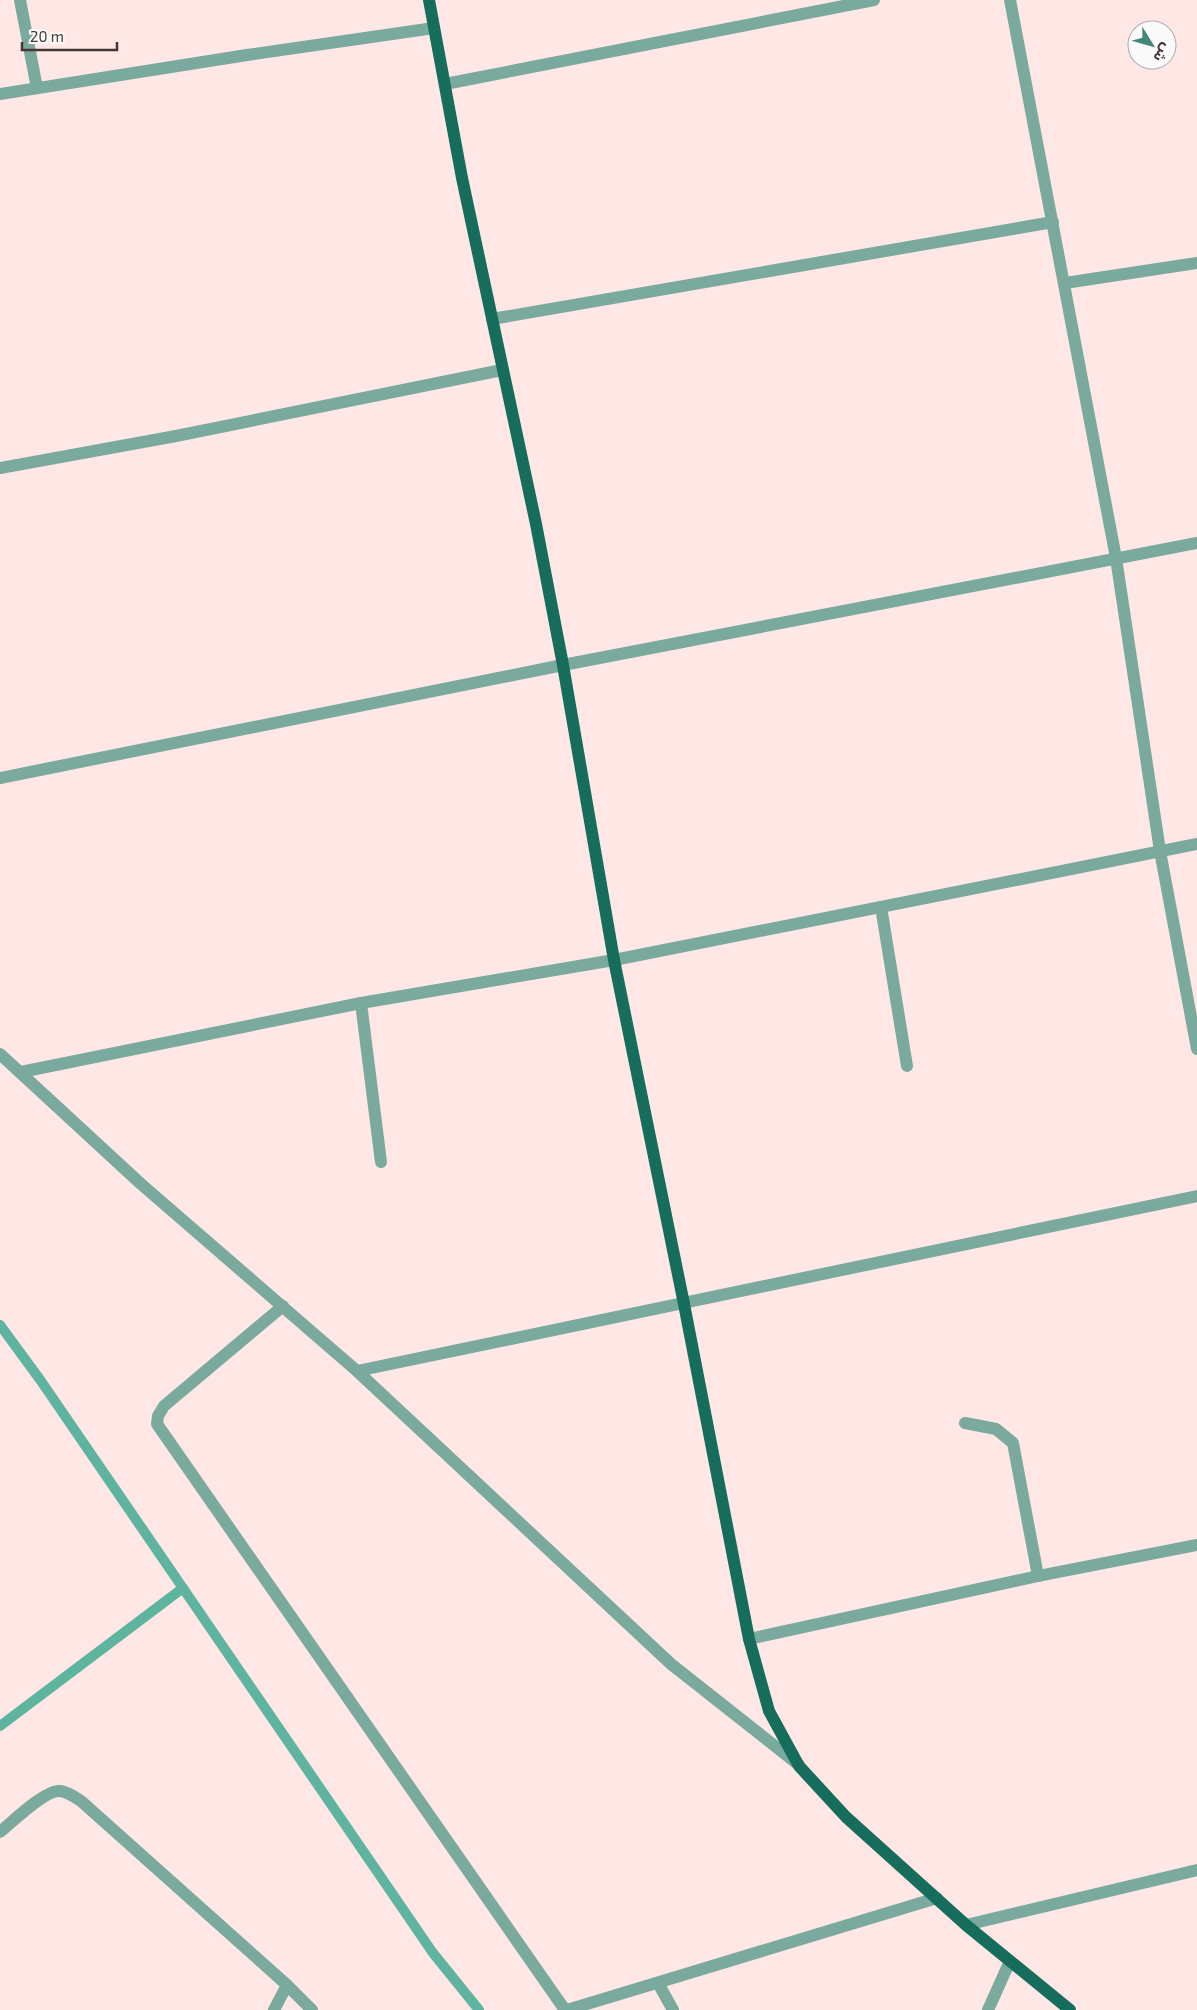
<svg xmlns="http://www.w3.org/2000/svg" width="1197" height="2010" font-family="'Exo 2','Noto Sans Arabic',sans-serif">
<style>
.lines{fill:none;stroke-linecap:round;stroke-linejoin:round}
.stream{stroke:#5fb49f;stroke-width:10}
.minor{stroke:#7aaa9d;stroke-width:12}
.major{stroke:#176d5c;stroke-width:12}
</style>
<rect width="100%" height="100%" fill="#fee7e5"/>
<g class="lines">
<g class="stream">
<polyline points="0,1325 41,1381 433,1953 479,2010"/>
<polyline points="0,1726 183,1588"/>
</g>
<g class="minor">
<polyline points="20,0 37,88"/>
<polyline points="1010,0 1116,558 1160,851 1197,1049"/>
<polyline points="445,84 874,0"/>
<polyline points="0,94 247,55 434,28"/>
<polyline points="1065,283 1197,263"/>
<polyline points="492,319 1053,222"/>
<polyline points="0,468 176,436 502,370"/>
<polyline points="0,778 563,665 1197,543"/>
<polyline points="881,907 907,1066"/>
<polyline points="361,1003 381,1162"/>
<polyline points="0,1054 141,1184 357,1371 671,1664 799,1765"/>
<polyline points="21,1072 361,1003 614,960 1197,844"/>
<polyline points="283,1306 164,1406 158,1416 157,1424 565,2010"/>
<polyline points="357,1371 1197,1196"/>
<polyline points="965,1423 996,1429 1013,1443 1038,1576"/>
<polyline points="749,1639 1038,1576 1197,1545"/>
<path d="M0,1832C12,1822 46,1789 60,1791C68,1792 75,1797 81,1801L287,1985L312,2010"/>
<polyline points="966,1925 1197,1870"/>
<polyline points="658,1983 673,2010"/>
<polyline points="274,2010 287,1985"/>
<polyline points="567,2010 937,1898"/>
<polyline points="988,2010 1010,1961"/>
</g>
<polyline class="major" points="429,0 462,178 536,524 563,665 614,960 684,1304 749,1639 769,1711 799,1766 846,1817 966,1925 1070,2010"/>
</g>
<g transform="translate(1152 45) rotate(127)"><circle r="24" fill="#fafafa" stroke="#b2acab"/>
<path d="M0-4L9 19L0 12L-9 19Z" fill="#458777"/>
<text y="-8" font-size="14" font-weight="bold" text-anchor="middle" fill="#453735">ش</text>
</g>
<path d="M22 42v8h95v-8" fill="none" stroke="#453735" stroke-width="2.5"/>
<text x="30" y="42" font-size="15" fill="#453735" stroke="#fafafa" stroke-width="4" paint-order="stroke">20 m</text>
</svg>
